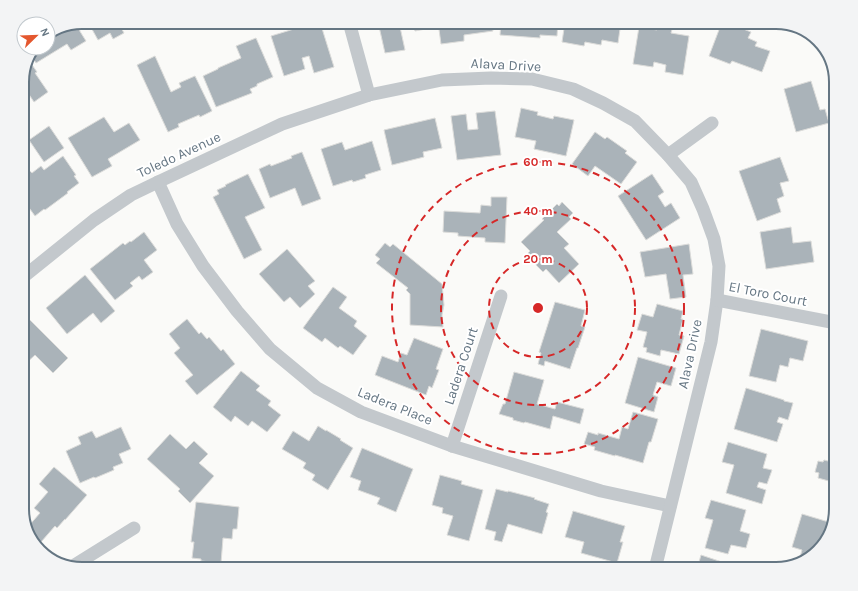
<svg xmlns="http://www.w3.org/2000/svg" width="858" height="591" font-family="Karla,sans-serif">
<style>
.building{fill:#aab3b9;stroke:#dcdcda}
.lines{fill:none;stroke-linecap:round;stroke-linejoin:round}
.street{stroke:#c3c8cc;stroke-width:13}
.ring{fill:none;stroke:#d62828;stroke-width:2;stroke-dasharray:7 5}
.labels{text-anchor:middle;dominant-baseline:central;stroke-width:4;stroke-linejoin:round;paint-order:stroke}
.street-label{font-size:14px;fill:#657683;stroke:#fff}
.rim{fill:none;stroke:#657683;stroke-width:2}
.centre{fill:#d62828;stroke:#fff;stroke-width:2}
.ring-label{font-size:12px;text-anchor:middle;font-weight:bold;fill:#d62828;stroke:#fff;stroke-width:4;stroke-linejoin:round;paint-order:stroke}
</style>
<rect width="100%" height="100%" fill="#fafaf8"/>
<g class="building">
<polygon points="88,22 127,22 120,26 124,33 113,39 110,33 98,40"/>
<polygon points="317,22 320,22 334,67 314,73 309,56 302,58 305,69 284,76 271,36"/>
<polygon points="378,22 430,22 431,28 415,31 413,25 400,27 405,50 385,53"/>
<polygon points="438,22 491,22 493,31 464,35 464,41 441,44"/>
<polygon points="501,22 558,22 557,36 540,35 540,38 500,35"/>
<polygon points="565,22 621,22 618,43 602,40 601,45 585,42 584,46 562,42"/>
<polygon points="722,22 739,22 738,27 751,32 748,38 757,42 755,46 770,51 762,72 732,61 730,64 709,56"/>
<polygon points="658,24 673,26 671,33 689,36 683,75 665,72 666,65 654,62 653,67 633,64 639,27 657,30"/>
<polygon points="76,25 86,41 71,50 67,44 36,63 32,57 36,48 48,48 48,36"/>
<polygon points="256,38 273,77 257,84 257,86 250,89 252,93 216,107 203,76 218,69 218,68 241,58 236,46"/>
<polygon points="155,56 171,92 181,87 179,83 195,76 212,111 200,117 199,115 178,124 179,127 168,132 137,65"/>
<polygon points="30,62 37,72 35,73 48,92 34,102 22,84 22,79"/>
<polygon points="811,81 820,110 825,109 829,123 796,132 784,89"/>
<polygon points="521,108 538,112 537,115 553,119 554,116 574,120 566,156 534,149 536,141 515,137"/>
<polygon points="495,111 501,155 457,160 451,116 466,114 468,130 478,129 476,113"/>
<polygon points="104,117 114,132 129,123 140,140 108,159 112,166 92,177 68,138"/>
<polygon points="435,118 442,148 423,152 424,157 392,165 384,130"/>
<polygon points="49,126 64,148 44,162 29,140"/>
<polygon points="595,132 605,139 607,137 627,151 625,153 637,162 621,184 595,166 588,176 572,164"/>
<polygon points="372,141 381,170 365,175 366,178 353,182 352,180 333,186 321,149 342,142 345,150"/>
<polygon points="302,152 321,199 302,206 295,188 270,198 259,169 270,164 271,166 292,158 291,156"/>
<polygon points="63,156 76,175 74,176 79,183 67,192 68,193 45,210 44,209 35,216 22,198 22,171 27,168 32,173 41,166 44,170"/>
<polygon points="780,157 789,181 780,183 784,196 777,199 781,212 757,221 739,171"/>
<polygon points="248,174 265,208 245,217 262,250 244,259 213,197 219,194 217,190 226,186 225,185"/>
<polygon points="652,174 664,192 658,196 665,207 671,203 680,218 646,240 618,196"/>
<polygon points="491,197 507,197 505,243 485,242 485,238 458,236 458,233 443,232 444,211 480,213 481,205 491,206"/>
<polygon points="562,202 573,213 569,217 571,219 557,232 569,244 564,248 579,264 559,283 546,269 543,272 526,255 530,251 521,242 544,220 542,219 557,204 559,206"/>
<polygon points="791,227 793,243 811,241 814,262 766,269 760,232"/>
<polygon points="144,232 157,250 144,260 153,272 142,280 139,276 130,283 133,286 115,300 90,269 123,243 125,245 130,241 131,242"/>
<polygon points="385,243 390,247 393,244 442,284 444,305 442,315 443,327 410,325 410,294 406,290 408,288 376,263 380,259 375,255"/>
<polygon points="689,244 693,274 683,275 686,297 670,299 666,274 645,277 640,252"/>
<polygon points="287,249 315,281 308,286 315,294 300,308 290,297 284,302 259,274"/>
<polygon points="85,275 115,311 101,323 93,313 67,334 46,308"/>
<polygon points="333,287 347,297 339,308 357,321 354,326 367,336 353,355 340,346 338,348 325,338 322,342 303,328"/>
<polygon points="555,302 585,310 581,326 585,327 578,348 577,348 570,369 545,361 544,366 538,364 541,353 539,352"/>
<polygon points="657,304 683,311 681,319 683,319 679,335 684,336 679,354 661,350 660,356 646,352 647,348 643,347 647,332 637,330 642,314 653,317"/>
<polygon points="187,319 199,334 201,332 207,339 209,337 221,351 223,349 235,364 197,395 185,381 193,375 174,353 180,348 169,334"/>
<polygon points="30,320 68,358 53,373 35,355 22,367 22,327"/>
<polygon points="761,329 808,341 803,361 790,358 788,367 780,365 776,382 749,376"/>
<polygon points="414,338 443,349 436,369 439,370 432,388 429,386 426,395 375,375 382,356 398,362 401,353 407,355"/>
<polygon points="638,357 676,368 671,386 657,382 653,395 658,397 654,412 625,403"/>
<polygon points="241,371 260,386 256,390 271,401 268,405 281,415 267,432 252,421 248,426 235,416 231,422 213,407"/>
<polygon points="514,372 544,380 537,404 555,409 557,402 584,409 580,424 553,416 550,429 525,422 524,423 513,420 513,418 499,414 503,404 505,404"/>
<polygon points="746,388 784,400 784,401 793,403 788,420 779,417 777,422 783,424 777,442 734,429"/>
<polygon points="633,412 658,419 651,442 649,442 643,463 615,455 615,456 594,450 595,447 584,444 588,432 598,435 598,433 619,439 622,427 628,429"/>
<polygon points="318,426 326,431 326,430 341,439 340,440 353,448 328,490 312,480 315,475 303,468 306,463 282,449 293,431 309,441"/>
<polygon points="121,427 131,449 119,454 123,463 113,467 114,470 95,478 94,477 80,483 66,451 81,444 78,437 92,431 96,438"/>
<polygon points="170,434 186,449 194,441 208,454 199,463 214,476 190,503 178,491 180,489 147,459"/>
<polygon points="836,437 836,456 831,454"/>
<polygon points="728,442 767,454 763,468 772,470 767,484 759,482 757,487 766,490 762,504 726,493 734,465 722,462"/>
<polygon points="362,448 413,469 396,512 377,504 380,498 358,490 361,481 350,477"/>
<polygon points="824,460 836,463 836,509 829,507 836,483 818,478 819,473 815,472 818,461 823,462"/>
<polygon points="54,467 87,495 65,520 65,519 57,528 55,526 41,542 28,531 27,528 40,513 34,508 48,492 39,484"/>
<polygon points="440,475 462,481 461,484 483,490 469,541 447,535 453,516 442,513 443,508 432,505"/>
<polygon points="496,489 508,492 508,491 535,498 534,499 549,504 546,512 548,513 542,534 508,524 502,542 494,540 496,532 485,529"/>
<polygon points="711,500 746,510 740,531 750,534 746,548 731,545 728,554 705,548 713,520 705,518"/>
<polygon points="196,502 239,507 237,529 233,529 232,539 223,538 221,563 201,561 201,559 192,558 194,542 191,542"/>
<polygon points="573,511 625,526 620,542 623,542 617,563 581,553 584,542 565,537"/>
<polygon points="802,514 832,523 826,542 803,563 798,564 802,550 792,547"/>
<polygon points="701,555 740,568 739,569 697,569"/>
</g>
<g class="lines">
<g class="street">
<polyline points="349,22 369,95"/>
<polyline points="668,155 712,123"/>
<polyline points="158,182 177,224 203,266 237,311 270,349 317,388 361,412 452,446 601,491 670,506"/>
<polyline points="22,278 94,220 131,195 158,182 282,124 369,95 442,80 491,78 532,79 573,89 603,103 635,121 668,155 691,182 703,209 714,239 719,266 717,300 711,342 655,569"/>
<polyline points="717,300 836,323"/>
<polyline points="452,446 501,296"/>
<polyline points="73,566 134,528"/>
</g>
</g>
<g class="ring">
<circle cx="538" cy="308" r="49"/>
<circle cx="538" cy="308" r="97"/>
<circle cx="538" cy="308" r="146"/>
</g>
<g class="labels">
<g class="street-label">
<text transform="translate(506 65) rotate(3)">Alava Drive</text>
<text transform="translate(179 155) rotate(-25)">Toledo Avenue</text>
<text transform="translate(768 294) rotate(11)">El Toro Court</text>
<text transform="translate(690 354) rotate(-78)">Alava Drive</text>
<text transform="translate(461 366) rotate(-72)">Ladera Court</text>
<text transform="translate(395 406) rotate(22)">Ladera Place</text>
</g>
</g>
<path d="M0 0H858V591H0ZM82 29H776A53 53 0 0 1 829 82V509A53 53 0 0 1 776 562H82A53 53 0 0 1 29 509V82A53 53 0 0 1 82 29Z" fill="#f3f4f5" fill-rule="evenodd"/>
<path class="rim" d="M82 29H776A53 53 0 0 1 829 82V509A53 53 0 0 1 776 562H82A53 53 0 0 1 29 509V82A53 53 0 0 1 82 29Z"/>
<circle cx="538" cy="308" r="6" class="centre"/>
<g class="ring-label">
<text x="538" y="166">60 m</text>
<text x="538" y="215">40 m</text>
<text x="538" y="263">20 m</text>
</g>
<g transform="translate(36 36) rotate(67)"><circle r="19" fill="#ffffff" stroke="#c1c8cd"/>
<path d="M0-3L7 15L0 10L-7 15Z" fill="#e4572e"/>
<text y="-6" font-size="11" font-weight="bold" text-anchor="middle" fill="#657683">N</text>
</g>
</svg>
